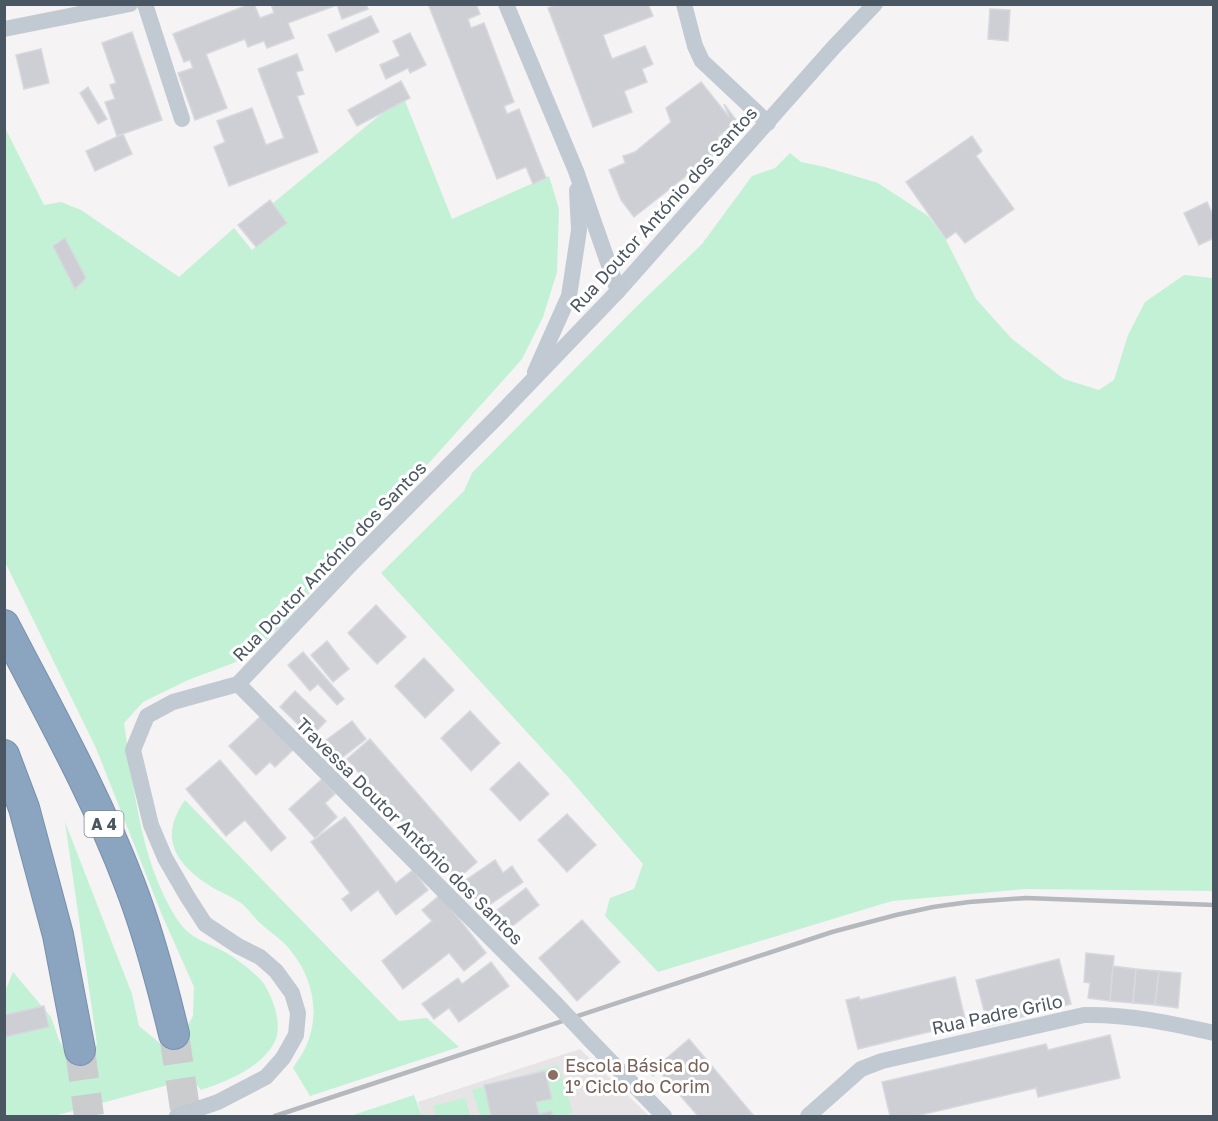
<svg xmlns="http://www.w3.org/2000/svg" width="1218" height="1121" font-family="'Golos Text',sans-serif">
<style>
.education{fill:#e6e4e5}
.green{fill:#c3f1d5}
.building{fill:#cdcfd5;stroke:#d7d9de;stroke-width:1.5}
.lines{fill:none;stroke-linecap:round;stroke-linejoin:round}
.highway-tunnel{stroke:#caccce;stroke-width:30;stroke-dasharray:30 15;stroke-linecap:butt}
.highway-casing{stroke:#7690ad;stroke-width:32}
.street{stroke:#c1cad2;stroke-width:16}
.highway{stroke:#8ba5c1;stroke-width:30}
.rail{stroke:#b5b8bd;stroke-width:4.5}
.street-bridge{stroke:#c1cad2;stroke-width:16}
.education-dot{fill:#8d6e63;stroke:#fff;stroke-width:2}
.labels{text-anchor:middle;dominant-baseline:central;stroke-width:6;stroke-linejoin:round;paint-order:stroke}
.shield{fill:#fff;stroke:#808990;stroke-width:1.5}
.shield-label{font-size:16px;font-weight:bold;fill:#4a5661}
.street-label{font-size:18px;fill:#4a5661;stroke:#fff}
.education-label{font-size:18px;fill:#785e54;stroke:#fff;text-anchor:start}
</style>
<rect width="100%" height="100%" fill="#f5f3f3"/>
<polygon class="education" points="580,1049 649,1116 422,1116 418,1102"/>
<g class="green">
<path d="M403,96L452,219L549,176L559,209L557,272L543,317L522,359L411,483L346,544L292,616L263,643L244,659L188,680L143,702L124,723C134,789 140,858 175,916C190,941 207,941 230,955C238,960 259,976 264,984C274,1000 284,1028 273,1045C257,1070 227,1081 201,1090L190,1077L168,1085L54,1116H5L4,994L13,972L51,1017L59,1040L67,1054L92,1052L97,1044L65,822L132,994L139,1026L162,1045L178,1043L193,1016L194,987L162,915L96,748L5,562L4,126L44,205L61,202L81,210L179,277L234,228L252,250L287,223L272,204Z"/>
<polygon points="790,153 801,162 825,167 878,183 928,216 946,240 976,299 1012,339 1064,379 1099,390 1114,380 1128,335 1145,302 1184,275 1213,278 1213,891 1025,889 892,901 658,972 605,916 610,898 634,889 643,864 568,777 381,573 464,491 472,473 636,307 702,244 752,176 775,168"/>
<path d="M185,800L399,1021L427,1018L459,1047L310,1096L293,1068C298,1060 304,1052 307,1044C322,1008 310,970 284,943C277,936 267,930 260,923C253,917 248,908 241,903C234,898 225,894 217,890C179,868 156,841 185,800Z"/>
<polygon points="558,1065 573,1113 562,1116 480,1116 472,1090"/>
<polygon points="414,1095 422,1116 350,1116"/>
<polygon points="465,1098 470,1116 436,1116 433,1106"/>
</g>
<g class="building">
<polygon points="250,4 254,4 260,18 274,13 271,4 366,4 368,9 342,19 337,5 288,23 294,38 267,48 264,41 248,47 245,39 206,54 227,108 195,120 178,73 193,68 190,60 184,62 173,34"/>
<polygon points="432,4 476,4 480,14 468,19 471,28 484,23 514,102 504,106 507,114 519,109 546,178 533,184 526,167 497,179 429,6"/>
<polygon points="557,4 648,4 653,16 603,35 612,59 645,46 653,64 642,69 647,82 624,91 632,112 593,127 548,8"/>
<polygon points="990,9 1010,10 1008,41 988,39"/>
<polygon points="371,16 379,32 336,52 328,35"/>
<polygon points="132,32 162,120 117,136 105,102 115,99 110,85 116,83 102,43"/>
<polygon points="410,33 426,65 410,73 408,68 386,79 380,65 400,56 393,41"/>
<polygon points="41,49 49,83 24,89 16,55"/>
<polygon points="297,54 303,70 296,72 304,94 297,96 318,152 229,186 214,147 225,142 217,121 252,108 266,145 284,138 258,69"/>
<polygon points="401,81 410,98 357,126 348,110"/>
<polygon points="701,82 729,117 724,104 739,124 729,128 718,137 721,146 727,144 634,217 621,200 609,170 625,163 623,156 635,152 671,122 666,108"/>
<polygon points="88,87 107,119 98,124 80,93"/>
<polygon points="123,134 132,154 95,171 86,151"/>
<polygon points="972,136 982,151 976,156 1014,209 965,243 956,232 946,239 906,182"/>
<polygon points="270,200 287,223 256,247 238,225"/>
<polygon points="1207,202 1214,217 1214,238 1199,245 1184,213"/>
<polygon points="65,238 86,278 75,289 53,246"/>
<polygon points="376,605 406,637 377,664 348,633"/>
<polygon points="327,641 349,669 333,682 311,655"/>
<polygon points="303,652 344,699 337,705 318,684 310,691 288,665"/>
<polygon points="424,658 454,690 425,718 395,686"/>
<polygon points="295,691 326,721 311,737 280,707"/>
<polygon points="470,711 500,743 471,771 441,738"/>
<polygon points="261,716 293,750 275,767 270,762 256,775 229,746"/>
<polygon points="352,721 366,739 339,760 325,741"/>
<polygon points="370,739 477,862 454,882 347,759"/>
<polygon points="220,760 286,838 271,851 245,820 226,836 186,789"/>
<polygon points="519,762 549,794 520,821 490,789"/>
<polygon points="322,779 335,794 325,803 337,817 315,838 289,809"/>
<polygon points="567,814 596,845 567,872 538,840"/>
<polygon points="345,817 396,883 413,870 428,890 396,915 378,890 351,911 342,899 350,893 311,842"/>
<polygon points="495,860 503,873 512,866 523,882 482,910 463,882"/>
<polygon points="526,888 539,905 506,931 492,914"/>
<polygon points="440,895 486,953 464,971 449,953 403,989 382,961 432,921 422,910"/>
<polygon points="582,920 620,962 577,1001 539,958"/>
<polygon points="1086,953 1114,956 1110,1001 1088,998 1090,983 1084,982"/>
<polygon points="1059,959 1071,1004 988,1026 976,980"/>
<polygon points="491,962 509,986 459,1022 449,1008 434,1019 422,1004 458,978 462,984"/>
<polygon points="1113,966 1136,969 1133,1003 1110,1001"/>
<polygon points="1136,969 1159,971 1155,1005 1133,1003"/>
<polygon points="1159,971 1181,973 1178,1008 1155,1005"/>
<polygon points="955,977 966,1023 858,1049 846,1000 859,997 860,1000"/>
<polygon points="44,1006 49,1027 5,1037 4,1015"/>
<polygon points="1110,1035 1120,1078 1038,1097 1036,1088 916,1116 890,1116 882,1082 1046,1044 1048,1050"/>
<polygon points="689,1039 754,1116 698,1116 659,1071 653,1076 642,1063 648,1059 655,1068"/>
<polygon points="545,1071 552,1099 536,1102 539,1114 551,1111 553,1116 491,1116 484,1085"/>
</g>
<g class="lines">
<g class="highway-tunnel">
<polyline points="174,1034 186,1116"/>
<polyline points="80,1050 89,1116"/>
</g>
<defs>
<g id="highway">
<path d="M4,625C48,710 96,795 130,885C149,934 162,984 174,1034"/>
<polyline points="4,755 24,808 58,935 80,1050"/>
</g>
</defs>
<use href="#highway" class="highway-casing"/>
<g class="street">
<polyline points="145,4 182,119"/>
<polyline points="506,4 576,171 618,291"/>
<polyline points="684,4 695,46 702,61 768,123"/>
<polyline points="4,29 130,4"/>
<polyline points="535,372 569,296 579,230 577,190"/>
<polyline points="238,684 556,1004"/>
<polyline points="591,1041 664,1116"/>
<polyline points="177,1116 218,1102 266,1077 283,1058 296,1035 298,1013 292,993 276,971 260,957 238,946 205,924 187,896 165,858 151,825 133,750 147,716 173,702 238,684 353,562 502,412 618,291 833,48 875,4"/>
<path d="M808,1116L861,1069L882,1061L1084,1015C1128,1014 1170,1023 1214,1033"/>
</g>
<use href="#highway" class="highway"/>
<polyline class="rail" points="275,1116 832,932 896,915 933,907 969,902 1026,898 1214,905"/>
<polyline class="street-bridge" points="556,1004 591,1041"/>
</g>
<circle class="education-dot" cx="553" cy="1075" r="6"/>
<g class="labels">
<rect class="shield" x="84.5" y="811" width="39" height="26" rx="4.5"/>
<g class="shield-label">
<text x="104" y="824">A 4</text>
</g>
<g class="street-label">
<text transform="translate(663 209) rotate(-48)">Rua Doutor António dos Santos</text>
<text transform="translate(329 561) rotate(-46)">Rua Doutor António dos Santos</text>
<text transform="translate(410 831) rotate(45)">Travessa Doutor António dos Santos</text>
<text transform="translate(997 1014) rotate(-12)">Rua Padre Grilo</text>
</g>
<g class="education-label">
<text x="565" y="1065">Escola Básica do<tspan x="565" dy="21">1º Ciclo do Corim</tspan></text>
</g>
</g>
<rect width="1218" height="1121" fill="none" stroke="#4a5661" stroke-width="12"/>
</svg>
